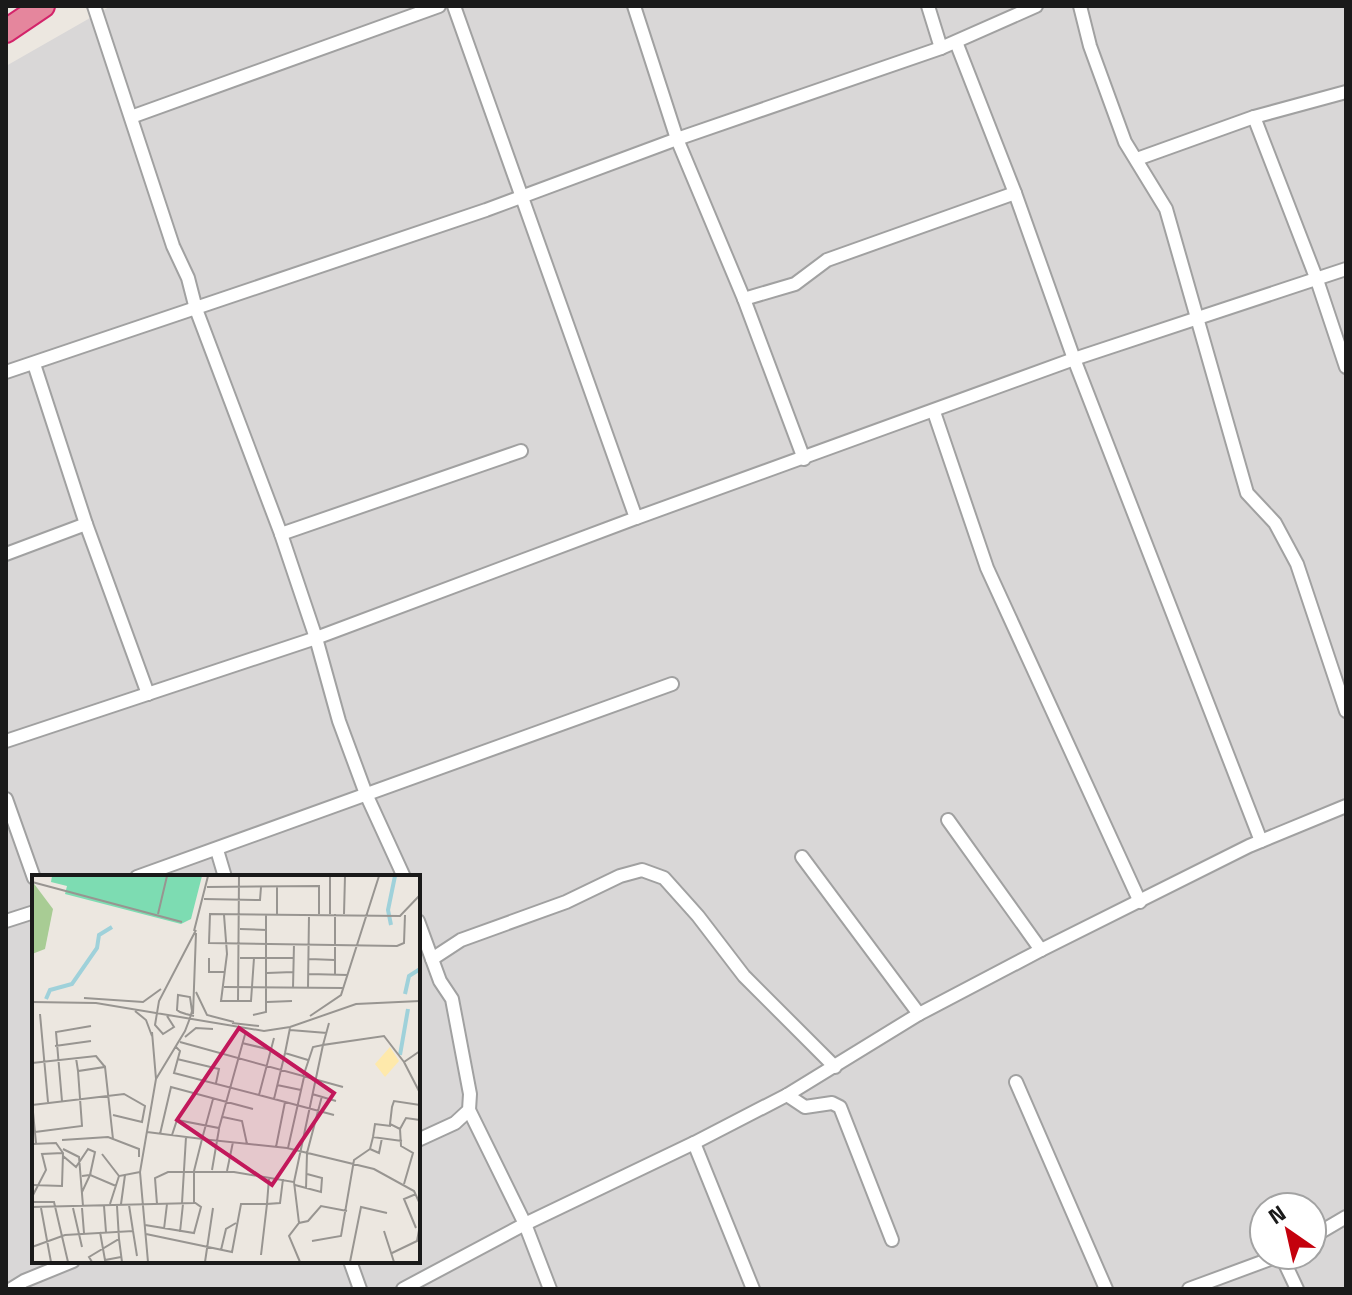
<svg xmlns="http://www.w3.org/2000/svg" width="1352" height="1295" font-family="'Titillium Web',sans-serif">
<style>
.residential{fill:#d9d7d7;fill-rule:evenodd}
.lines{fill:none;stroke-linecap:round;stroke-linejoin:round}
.street-casing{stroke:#a1a1a1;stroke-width:16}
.highway-casing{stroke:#d3246a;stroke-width:26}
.street{stroke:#fff;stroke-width:12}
.highway{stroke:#e5869d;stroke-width:22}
.inset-river{fill:none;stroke:#9fd1da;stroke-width:4}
.inset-road{fill:none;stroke:#989591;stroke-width:2}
.view{fill:#c2185b;fill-opacity:0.15;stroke:#c2185b;stroke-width:4}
.inset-edge{fill:none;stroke:#1a1a1a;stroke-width:4}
</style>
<rect width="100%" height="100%" fill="#ece7e0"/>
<path class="residential" d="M111,6H1346V1289H6V66ZM34,877H418V1261H34ZM1264,1207H1312V1255H1264Z"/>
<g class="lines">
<defs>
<g id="street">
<polyline points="94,6 173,246 188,278 196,309 281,534 316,638 339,721 366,794 404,877"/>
<polyline points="634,6 677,139 744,299 804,459"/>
<polyline points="928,6 941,48"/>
<polyline points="1080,6 1090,46 1125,142 1166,209 1247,493 1275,523 1297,564 1346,711"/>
<polyline points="956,42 1015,193 1074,359 1261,841"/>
<polyline points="131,117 439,6"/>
<polyline points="1254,117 1317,280 1346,367"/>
<polyline points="1137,159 1254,117 1346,92"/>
<polyline points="744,299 795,284 827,260 1015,193"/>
<polyline points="34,364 86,524"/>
<polyline points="6,372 486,210 677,139 941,48 1036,6"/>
<polyline points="934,412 987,568 1140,902"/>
<polyline points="636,518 1074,359 1346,269"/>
<polyline points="281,534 521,451"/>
<polyline points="6,554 86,524 148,694"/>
<polyline points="6,741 316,638 636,518 454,6"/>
<polyline points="6,799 34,878"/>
<polyline points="948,820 1041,950"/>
<polyline points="217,850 225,877"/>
<polyline points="802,857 919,1014"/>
<polyline points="137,877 672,684"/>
<polyline points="6,921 34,912"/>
<polyline points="418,921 440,981 452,999 470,1094 469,1110 455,1123 418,1140"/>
<polyline points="432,959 461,940 566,902 620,876 642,870 664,878 698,916 744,976 835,1067"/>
<polyline points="1016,1082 1106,1289"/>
<polyline points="787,1095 805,1107 832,1103 840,1107 892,1240"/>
<polyline points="469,1110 525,1224 550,1289"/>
<polyline points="694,1143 753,1289"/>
<polyline points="1312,1237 1346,1217"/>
<polyline points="1281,1255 1297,1289"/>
<polyline points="350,1261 360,1289"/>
<polyline points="11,1289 24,1281 73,1261"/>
<polyline points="403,1289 525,1224 694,1143 787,1095 919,1014 1041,950 1249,846 1346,806"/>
<polyline points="1189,1289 1281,1255"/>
</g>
<polyline id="highway" points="6,31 43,6"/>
</defs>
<use href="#street" class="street-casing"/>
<use href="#highway" class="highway-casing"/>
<use href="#street" class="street"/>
<use href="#highway" class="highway"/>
</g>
<g transform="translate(32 875)">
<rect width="388" height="388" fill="#ece7e0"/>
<path d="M0,6L21,34L13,74L0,79Z" fill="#a8cc94"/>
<path d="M358,172L367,186L353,202L343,189Z" fill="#fee9ab"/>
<path d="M20,1H170L159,44L149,49L33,19L35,11L19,7Z" fill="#7ddcb2"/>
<path class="inset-river" d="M359,50L356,35L363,1M373,119L377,101L388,94M14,124L18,115L40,109L65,73L67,60L80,52M368,180L376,134"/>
<path class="inset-road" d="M0,7L150,47M175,12L287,11V39M245,12V40M172,24L228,25L229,12M0,33V76M126,39L135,1M298,39V1M312,39L313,1M192,40L195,79L189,126H219L222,83M373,40L372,68L365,71L177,68L178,39L368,41L388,20M208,54L235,55M162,56L176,1M177,83V97H192M208,83H262M277,84L303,85M235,98L261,97M277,99L316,100M303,99V39M192,112L311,113M276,112L277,40M261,113L262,69M164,117L175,140L202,147M52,123L111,127L129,114M0,127L64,128L232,156L258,152L324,129L388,126M206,127L207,1M235,127L260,126M103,136L114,145L120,161M8,139L16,227M161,139L164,58M221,140L234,137V40M135,141L142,152L131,159L123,150L127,126L164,55M278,141L309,120L347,1M200,148L227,151M258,155L295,158M153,162L164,153L181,154M148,167L311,212M210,168L239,175M23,171L59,166M144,172L148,176L142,198L227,220L242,163M388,176L372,187L388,218M253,178L258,153M44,183L46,196L73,192L81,264M145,184L187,194L184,208M0,188L64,181L73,192M271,202L281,172L291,170L297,148M124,204L153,156L158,143L160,136L158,122L146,120L145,135L148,137L154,139L162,141M245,210L269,215M280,219L304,226M227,220L302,240M242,224L253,178L276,185M30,226L24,157L59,151M0,227L4,268M0,230L92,219L113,231L110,247L81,240M191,242L210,246L215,269M368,254L374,243L388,245M3,257L50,251L46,196M115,257L170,264L181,224M128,259L139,212L221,234M140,260L145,245L187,253L214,156M341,262L343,249L359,251M30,265L76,262L107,274V282M0,269L24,268L31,278L30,311L0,310M244,272L253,227M256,273L272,202M31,274L47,282L51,331M338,274L347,278L350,263M70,279L87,301M31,281L44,292L56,274L63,277L58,300L84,311M180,295L187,254M195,296L201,267M262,307L291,170L352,161L372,187M372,309L381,278L369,271L368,254L358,249L360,232L362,226L388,230M263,310L289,317L290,303L275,299M274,314L275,278L290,221M50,317L58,300L50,301M0,322L14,295L10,279L31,278M0,327H22L36,387M150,328L154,262M78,329L87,301L108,297M89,329L93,300M125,329L123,303L136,297H202L262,307L267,348M97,330L101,356M72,331L74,357M85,331L87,364M0,332L163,328M9,333L19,387M41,333L50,372M50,333L52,358M113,350L162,358L169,332L162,327V296L170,264L255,273L342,294L382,316L388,329M384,353L372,324L384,319M132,354L135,329M352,356L362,387M68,357L73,385L89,382M148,357L151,329M114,359L200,377L209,329H235L237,303M280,366L309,361L322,285L338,274L341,262L370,266M0,372L33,360L101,356L105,381M189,375L194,354L204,348M360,378L385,366L388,350M229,380L235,329L248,328L251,304M60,387L57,382L87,364L90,387M116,387L108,297L124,204L120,157M173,387L181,333M268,387L257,361L267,348L276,346L289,331L315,336M318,387L329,332L355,338"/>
<path class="view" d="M207,153L302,218L240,310L145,245Z"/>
<rect width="388" height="388" class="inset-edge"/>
</g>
<rect width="1352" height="1295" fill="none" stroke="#1a1a1a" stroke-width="16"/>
<g transform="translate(1288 1231) rotate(326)"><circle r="38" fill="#ffffff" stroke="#a3a3a3" stroke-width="2"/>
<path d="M0-6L14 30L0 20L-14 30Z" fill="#c4010d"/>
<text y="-12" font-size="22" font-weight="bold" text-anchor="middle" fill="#1a1a1a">N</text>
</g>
</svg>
